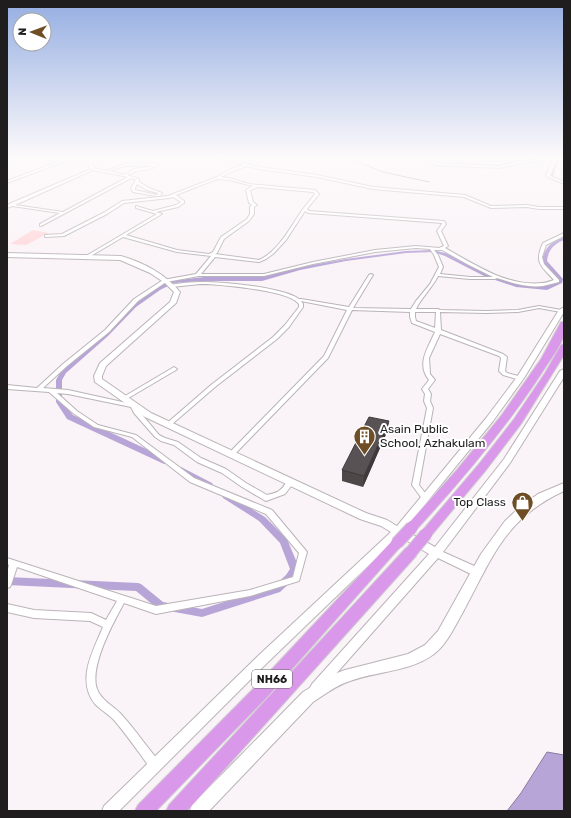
<svg xmlns="http://www.w3.org/2000/svg" width="571" height="818" font-family="Rubik,sans-serif">
<style>
.green{fill:#fed6d8}
.water{fill:#b8a5d8;stroke:#8a7ca0}
.lines{fill:none;stroke-linecap:round;stroke-linejoin:round}
.stream{stroke:#8a7ca0;stroke-width:1}
.canal{fill:#b8a5d8;fill-rule:evenodd}
.minor-casing{stroke:#bab4b8;stroke-width:2}
.tertiary-casing{stroke:#bab4b8;stroke-width:2}
.secondary-casing{stroke:#bab4b8;stroke-width:2}
.trunk-casing{stroke:#d2d2d2;stroke-width:2}
.minor{fill:#fff;fill-rule:evenodd}
.tertiary{fill:#fff;fill-rule:evenodd}
.secondary{fill:#fff;fill-rule:evenodd}
.trunk{fill:#da98ea;fill-rule:evenodd}
.trunk-bridge-casing{stroke:#d2d2d2;stroke-width:14;stroke-linecap:butt}
.trunk-bridge{stroke:#da98ea;stroke-width:12}
.wall{fill:#4d4748}
.shaded-wall{fill:#3e393b}
.building{fill:#595254;stroke:#3e393b}
.labels{text-anchor:middle;dominant-baseline:central;stroke-width:4;stroke-linejoin:round;paint-order:stroke}
.shield{fill:#fff;stroke:#626162;stroke-width:1}
.shield-label{font-size:11px;font-weight:bold;fill:#1f1d1e}
.poi-label{font-size:12px;fill:#1f1d1e;stroke:#fff;text-anchor:start}
</style>
<rect width="100%" height="100%" fill="#faf3f7"/>
<polygon class="green" points="33,230 49,233 26,245 10,244"/>
<polygon class="water" points="547,752 564,755 564,811 507,811 521,793"/>
<g class="lines">
<polyline class="stream" points="348,158 383,172 429,182"/>
<g class="canal">
<polygon points="555,158 559,158 553,177 551,178 549,177"/>
<path d="M564,237V240C554,244 548,250 547,261L563,279L562,283L547,290L516,287L486,277L445,256L433,252L406,253L346,261L300,270L262,281H204L174,283L160,290L136,307L108,336L66,373L62,380V402L73,415L170,460L171,462L170,464H164L67,419L56,402V380L61,371L104,334L132,305L156,288L171,281L204,277H262L300,267L346,259L406,251L433,250L449,254L490,275L517,283L546,286L557,282V279L542,261C544,248 552,241 564,237Z"/>
<polygon points="181,467 212,483 213,485 212,487 206,487 178,472 177,470 178,468"/>
<polygon points="226,493 265,517 287,539 300,570 292,581 280,592 202,617 158,609 136,591 7,585 7,577 138,583 141,584 163,602 202,609 274,586 286,575 290,569 280,543 259,521 223,498 222,496 223,494"/>
</g>
<defs>
<g id="minor">
<path d="M68,158C75,158 82,161 88,161C93,161 97,158 101,158L91,162L94,168L106,171L124,164L158,163V165L150,169L136,171L127,175L139,179V182L149,188L162,193L160,196H156L133,192L131,188L136,180L131,178L41,226H40V224L60,213L12,206L7,208V206L9,204L91,169L88,163L71,159L7,183V181ZM152,165L148,167L134,169L124,175L109,171L124,166ZM93,170L128,177L63,212L15,205ZM137,184L147,190L158,193L157,195L135,190V188Z"/>
<path d="M218,158H222L259,167L317,175L373,187L465,195L491,206L527,205L539,207H564V209H539L527,207L491,208L464,197L373,189L317,177L259,169L247,166L235,170L221,177L229,178L249,184L315,190L319,194L307,209L309,211L444,221L446,224L441,231L448,246L445,248C474,264 507,287 542,283C546,283 550,281 554,280C541,266 534,263 543,243L564,233V236L546,245L542,257L544,264L559,280V282C554,283 548,285 543,286C528,288 512,283 497,278L495,279H470L438,276C432,288 421,298 416,309H438L440,310L486,311L518,310L539,306L561,310L563,311L561,312L539,308L518,312L486,313L440,312L441,330L503,354L507,357L505,371L507,373L522,377L523,378L520,380L503,375L499,371L501,358L499,356L440,334L429,358L430,374L435,380L428,389L431,394L430,401L433,408L419,485L429,498L427,500H423L412,485L427,408L424,401L425,394L422,389L429,380C416,364 428,348 435,332L412,323L410,317V312L352,310L328,358L233,456H229L228,454L324,356L347,310L301,301L303,304V307L289,327L277,339L215,387L171,425H167L166,424L211,385L273,337L285,325L299,307V304C298,303 295,300 294,300C279,290 219,284 200,284C191,285 181,286 172,287L170,286V285C180,283 191,282 201,282C223,282 282,287 299,299H301L349,307L369,275L371,274L373,275L353,308L411,309L416,301L430,284L439,267L434,255L430,249L416,248L375,252L313,264L264,276H199L166,282L138,301L109,332L67,366L43,388L68,390L136,405L139,411L159,435L165,438L178,442L201,458L226,469L246,483L267,495C271,494 277,493 280,490C286,486 285,479 293,480L294,482L285,494L266,501L264,500L242,487L222,473L197,462L174,445L161,441L155,437L134,413L131,407L68,394L57,393L77,411L98,425L136,435L194,478L272,510L307,552L299,581L250,596L156,614L124,603C113,623 89,667 97,689C101,700 112,705 120,713C134,728 146,746 159,761L160,765L159,769L155,770L151,769C139,753 127,735 114,720C108,714 101,710 95,704C76,680 93,651 103,627L90,621L34,618L7,612V604L34,610L91,613L106,620L117,601L17,567L11,585L10,587L7,588V573L9,565L7,564V558L156,606L250,590L293,577L299,553L266,514L190,482L132,437L94,427L73,413L49,392L7,389V385L37,388L63,364L105,330L134,299L163,280L196,274L211,256L177,252L123,237L89,257L86,256L157,214L136,208V206L153,211L176,205L181,202L173,197L169,198L124,203L107,214L64,236L46,237H45V235L62,234L105,212L122,201L168,196L217,177L233,168L244,165ZM217,179L229,180L253,186L246,190L249,203L252,205L250,207V214L247,219L221,237L213,252L209,254L177,250L126,235L162,214L156,212L178,207L184,203V201L176,195ZM258,187L313,192L315,194C311,199 307,204 303,209C291,226 279,251 259,260L215,254L217,253L224,239L249,221L254,214V207L257,205L253,202L250,190ZM305,211L308,213L442,223V224L437,231L444,246L439,248L416,246L375,250L313,262L264,274H201L215,257L259,262L266,259L273,254L286,240ZM434,250H442L467,264L493,277H470L440,274L443,267L438,255ZM415,312H436L435,328L416,321L415,317Z"/>
<polygon points="426,158 430,158 436,163 499,166 523,161 554,158 564,158 563,159 556,160 550,176 564,182 564,184 546,176 553,160 523,163 499,168 435,165"/>
<polygon points="174,367 177,369 176,370 125,400 121,400 120,399"/>
</g>
<path id="tertiary" d="M7,253L121,256C142,262 166,274 180,292L176,303L106,366L102,376V379L151,413L366,513L387,520L397,526L487,417L517,377L559,310L564,307V312L524,378L493,421L404,530L435,547L504,459L560,371L564,369V377L510,463L443,552L481,569L482,572L481,575L477,576L473,575L438,558L320,692L316,694L312,692L310,688L312,684L429,554L399,536L266,664L119,811H102L104,806L258,656L391,532L381,526L360,519L145,417L95,382L94,376L100,363L170,302L174,292L165,283L150,273L120,260L7,257Z"/>
<path id="secondary" d="M564,483V491C505,518 492,558 463,612C455,626 447,644 434,654C410,672 377,671 350,681C337,685 325,694 313,702L209,811H190L192,805L303,692L329,676L345,670L408,654L425,645L438,631L481,554L505,521L520,507L538,494Z"/>
<g id="trunk">
<path d="M561,322H564C564,325 565,330 564,334C562,345 549,361 543,371C506,428 462,480 416,530L412,532L408,530L406,527L408,524L456,471L501,416L541,359Z"/>
<polygon points="564,344 564,355 521,424 486,470 430,537 426,539 422,537 420,534 422,531 479,464 514,419 545,373 561,345"/>
<polygon points="397,538 401,540 403,543 401,546 269,695 156,811 135,811 138,805 257,685 393,540"/>
<polygon points="411,547 416,548 417,552 416,556 187,811 166,811 169,805 406,548"/>
</g>
</defs>
<use href="#minor" class="minor-casing"/>
<use href="#tertiary" class="tertiary-casing"/>
<use href="#secondary" class="secondary-casing"/>
<use href="#trunk" class="trunk-casing"/>
<use href="#minor" class="minor"/>
<use href="#tertiary" class="tertiary"/>
<use href="#secondary" class="secondary"/>
<use href="#trunk" class="trunk"/>
<defs>
<g id="trunk-bridge">
<polyline points="397,543 412,527"/>
<polyline points="411,552 426,534"/>
</g>
</defs>
<use href="#trunk-bridge" class="trunk-bridge-casing"/>
<use href="#trunk-bridge" class="trunk-bridge"/>
</g>
<polygon class="wall" points="389,421 387,432 363,487 342,481 342,470"/>
<polygon class="shaded-wall" points="389,421 387,432 363,487 364,476"/>
<polygon class="building" points="369,417 389,421 364,476 342,470"/>
<linearGradient id="sky" x2="0" y2="1"><stop stop-color="#95aee2"/><stop offset="0.58" stop-color="#fdfafb"/><stop offset="1" stop-color="#fdfafb" stop-opacity="0"/></linearGradient>
<rect width="571" height="272" fill="url(#sky)"/>
<defs>
<symbol id="building-pin" viewBox="-11 -11 22 30"><path d="M0 17L-7.5 6A9.5 9.5 0 1 1 7.5 6Z" fill="#6f4e25" stroke="#fff"/><path d="M-4-6H4V6H1V3H-1V6H-4ZM-2.5-4.3h1.7v1.8h-1.7ZM.8-4.3h1.7v1.8H.8ZM-2.5-1h1.7V.8h-1.7ZM.8-1h1.7V.8H.8Z" fill="#fff"/></symbol>
<symbol id="shop-pin" viewBox="-11 -11 22 30"><path d="M0 17L-7.5 6A9.5 9.5 0 1 1 7.5 6Z" fill="#6f4e25" stroke="#fff"/><path d="M-5-2.5h2.3a2.7 3.5 0 0 1 5.4 0H5L5.5 6h-11ZM-1.5-2.5h3a1.5 2.3 0 0 0-3 0Z" fill="#fff"/></symbol>
</defs>
<g fill-rule="evenodd">
<use href="#building-pin" x="352" y="424" width="25" height="34"/>
<use href="#shop-pin" x="510" y="490" width="25" height="34"/>
</g>
<g class="labels">
<rect class="shield" x="252" y="670" width="40" height="18" rx="3"/>
<g class="shield-label">
<text x="272" y="679">NH66</text>
</g>
<g class="poi-label">
<text x="380" y="429">Asain Public<tspan x="380" dy="14">School, Azhakulam</tspan></text>
<text x="506" y="502" text-anchor="end">Top Class</text>
</g>
</g>
<rect width="571" height="818" fill="none" stroke="#1f1d1e" stroke-width="16"/>
<g transform="translate(32 32) rotate(271)"><circle r="19" fill="#ffffff" stroke="#a5a5a5"/>
<path d="M0-3L7 15L0 10L-7 15Z" fill="#6f4e25"/>
<text y="-6" font-size="11" font-weight="bold" text-anchor="middle" fill="#1f1d1e">N</text>
</g>
</svg>
